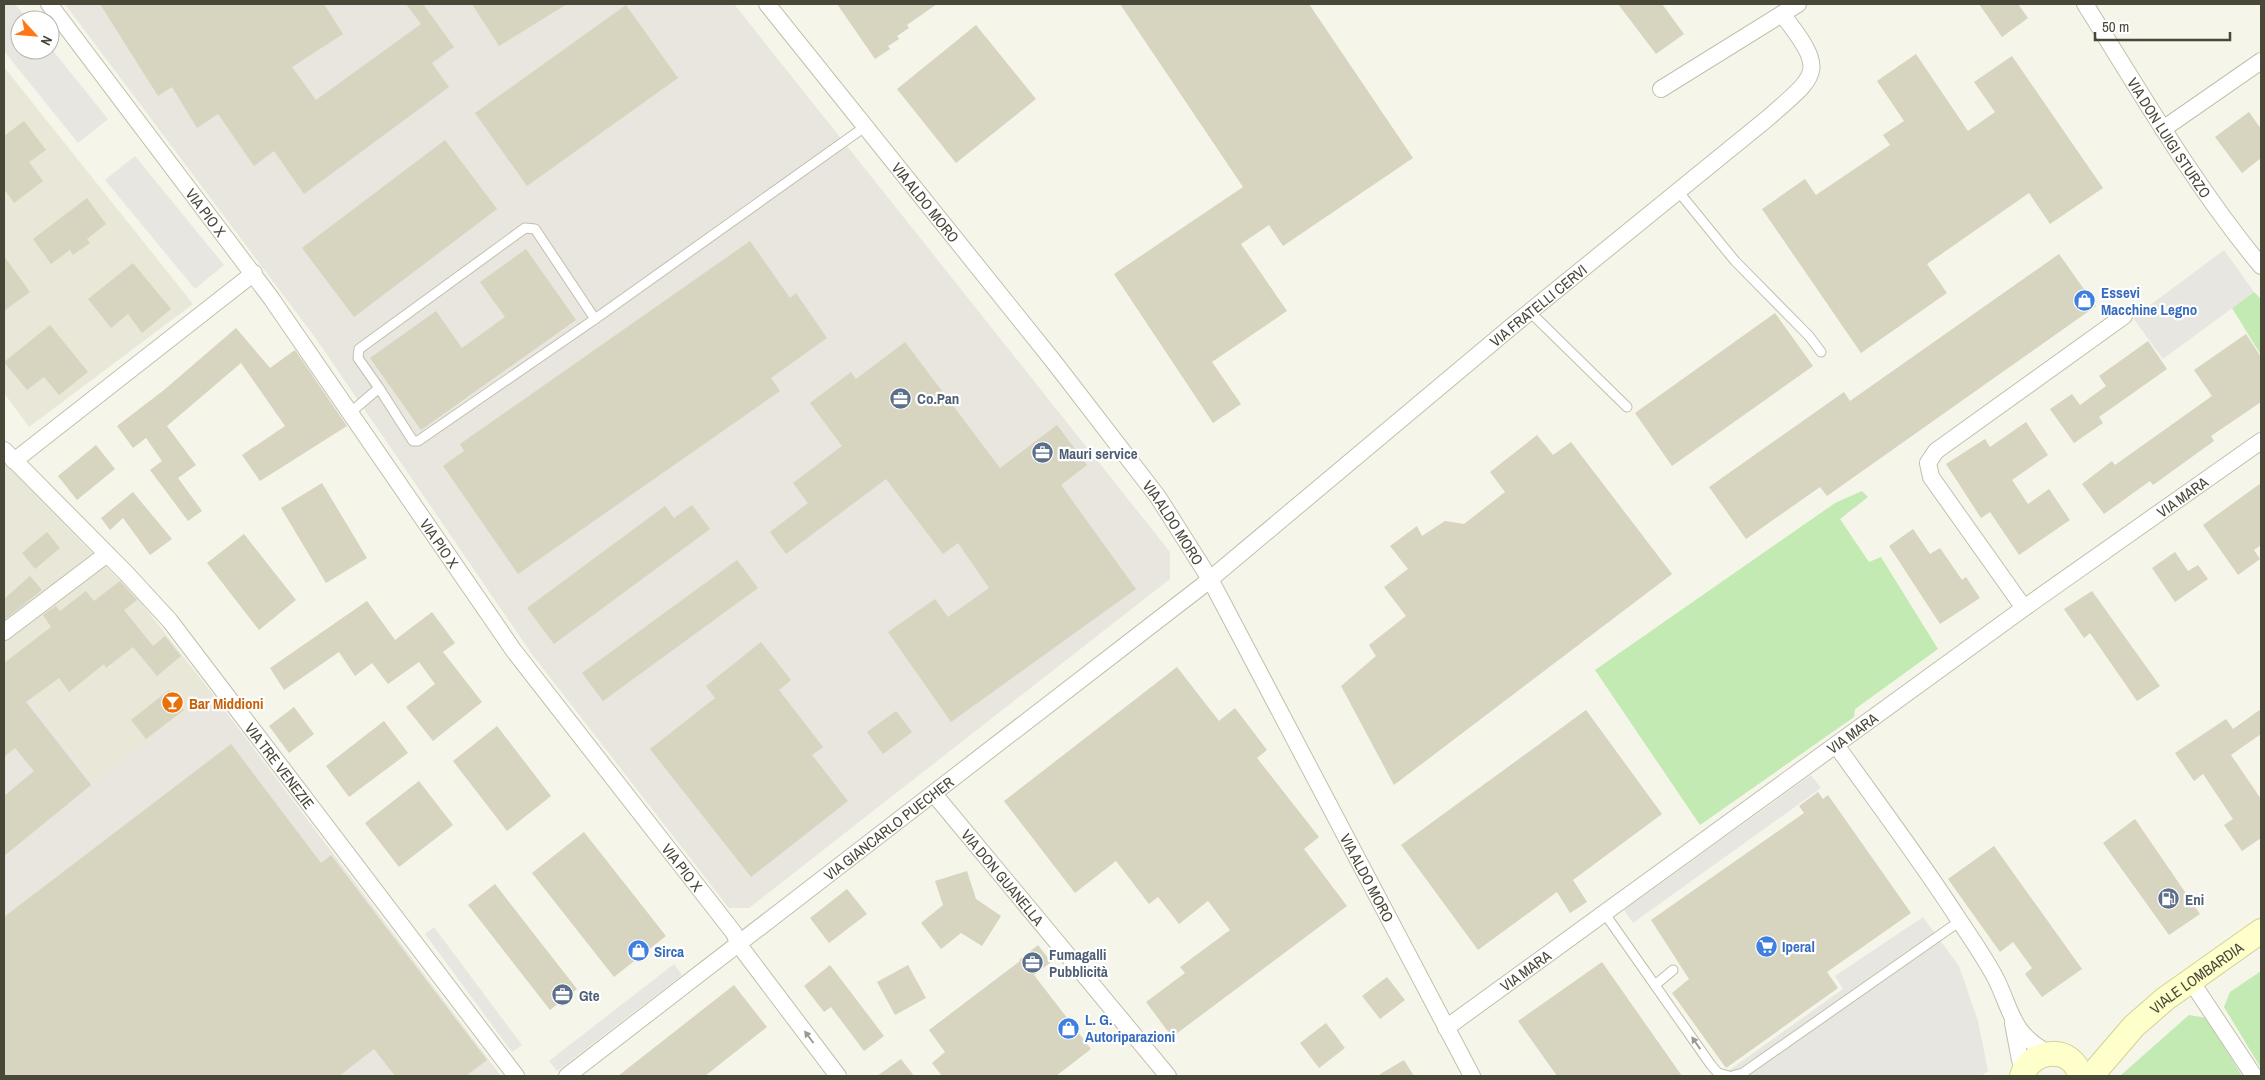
<svg xmlns="http://www.w3.org/2000/svg" width="2265" height="1080" font-family="'Archivo Narrow',sans-serif">
<style>
.residential{fill:#e9e8d8}
.industrial{fill:#e8e6de}
.green{fill:#c2eab2}
.parking{fill:#e7e6e1}
.building{fill:#d7d4bf}
.lines{fill:none;stroke-linecap:round;stroke-linejoin:round}
.service-casing{stroke:#c1c0ac;stroke-width:11}
.minor-casing{stroke:#c1c0ac;stroke-width:18}
.secondary-casing{stroke:#d2d296;stroke-width:26}
.service{stroke:#fff;stroke-width:9}
.minor{stroke:#fff;stroke-width:16}
.secondary{stroke:#feffca;stroke-width:24}
.oneway{fill:#9b9a92}
.labels{text-anchor:middle;dominant-baseline:central;stroke-width:4.5;stroke-linejoin:round;paint-order:stroke}
.street-label{font-size:15px;fill:#494738;stroke:#fff}
.shop-label{font-size:15px;font-weight:bold;fill:#366cbe;stroke:#fff;text-anchor:start}
.service-label{font-size:15px;font-weight:bold;fill:#4e5e75;stroke:#fff;text-anchor:start}
.food-label{font-size:15px;font-weight:bold;fill:#c56008;stroke:#fff;text-anchor:start}
</style>
<rect width="100%" height="100%" fill="#f5f5ea"/>
<g class="residential">
<polygon points="4,67 193,304 29,427 4,393"/>
<polygon points="4,463 139,600 211,692 94,784 4,665"/>
</g>
<g class="industrial">
<polygon points="65,4 734,4 1170,552 1170,579 749,908 729,908 531,653 317,340"/>
<polygon points="4,665 94,784 211,692 501,1076 4,1076"/>
</g>
<g class="green">
<polygon points="2254,292 2261,299 2261,355 2232,308"/>
<polygon points="1862,491 1868,497 1840,519 1869,562 1881,557 1938,649 1855,709 1854,717 1700,825 1595,670 1835,503"/>
<polygon points="2261,971 2261,1068 2224,1007 2230,992"/>
<polygon points="2189,1015 2207,1018 2242,1076 2120,1076"/>
</g>
<g class="parking">
<polygon points="4,4 15,4 28,20 20,20 20,50 50,50 50,47 108,119 78,143 4,51"/>
<polygon points="135,156 224,265 195,289 105,180"/>
<polygon points="2224,250 2254,292 2163,359 2133,318"/>
<polygon points="1811,775 1821,788 1633,923 1624,910"/>
<polygon points="1923,917 1959,966 1978,1021 1988,1071 1981,1076 1721,1076 1843,989 1835,976"/>
<polygon points="434,927 522,1045 512,1052 425,934"/>
<polygon points="674,964 682,975 557,1071 549,1061"/>
</g>
<g class="building">
<polygon points="100,4 324,4 343,34 292,67 316,100 421,24 406,4 423,4 454,47 432,63 449,87 304,194 274,151 254,166 218,114 197,128 172,87 158,96"/>
<polygon points="472,4 567,4 499,46"/>
<polygon points="837,4 937,4 907,25 909,28 897,36 899,39 888,46 890,49 875,59"/>
<polygon points="1120,4 1309,4 1413,158 1283,246 1269,225 1241,244 1287,311 1212,362 1241,404 1213,423 1114,274 1243,187"/>
<polygon points="1618,4 1662,4 1684,34 1656,54"/>
<polygon points="1979,4 2018,4 2028,18 2002,37"/>
<polygon points="626,5 678,78 527,186 475,113"/>
<polygon points="976,25 1036,99 956,163 897,89"/>
<polygon points="1916,54 1968,131 1995,112 1974,82 2012,56 2103,188 2050,224 2029,193 1927,264 1947,293 1861,353 1762,209 1805,179 1816,195 1890,145 1883,135 1904,121 1877,81"/>
<polygon points="2249,112 2261,129 2261,158 2242,173 2215,137"/>
<polygon points="24,121 46,150 29,162 43,181 14,203 4,189 4,136"/>
<polygon points="445,140 497,209 354,317 302,248"/>
<polygon points="87,198 106,224 87,239 90,243 73,255 70,250 51,264 33,239"/>
<polygon points="750,241 790,298 796,293 827,338 771,378 780,391 518,574 443,466 464,451 460,444"/>
<polygon points="526,249 576,320 421,430 370,358 436,311 462,348 505,317 480,282"/>
<polygon points="2059,254 2096,306 1827,496 1820,487 1746,539 1709,487 1844,392 1850,401"/>
<polygon points="4,256 30,292 4,311"/>
<polygon points="133,263 171,309 142,333 128,314 111,328 88,299"/>
<polygon points="1775,313 1813,366 1672,466 1635,413"/>
<polygon points="50,325 88,372 59,395 44,377 27,390 4,362"/>
<polygon points="236,328 270,368 295,350 347,426 260,481 242,455 285,426 241,363 167,426 196,465 178,478 202,511 188,521 150,470 162,461 146,438 133,448 117,426 164,390"/>
<polygon points="2246,334 2261,357 2261,402 2211,436 2214,441 2153,485 2150,481 2104,514 2082,484 2112,461 2115,465 2212,396 2194,370"/>
<polygon points="2148,341 2167,369 2099,417 2103,423 2074,443 2050,409 2072,394 2080,405 2106,386 2099,376"/>
<polygon points="905,342 1000,468 1057,425 1087,465 1061,485 1136,589 951,722 888,632 935,599 948,617 989,588 958,543 943,554 886,479 786,554 770,532 808,503 793,483 842,446 810,403 851,372 856,379"/>
<polygon points="2026,422 2048,455 2012,480 2028,504 2049,489 2070,520 2019,555 1990,512 1981,518 1946,464 1985,439 1990,447"/>
<polygon points="1537,435 1553,455 1571,442 1672,574 1394,785 1341,686 1376,656 1369,645 1406,616 1384,587 1408,569 1390,546 1417,526 1422,536 1445,521 1464,524 1505,492 1490,472"/>
<polygon points="96,445 115,469 77,500 58,476"/>
<polygon points="322,483 367,558 326,583 281,508"/>
<polygon points="2261,483 2261,545 2254,550 2260,559 2238,575 2203,525"/>
<polygon points="133,492 172,539 150,555 123,518 110,530 101,518"/>
<polygon points="692,505 710,529 554,644 527,608 665,506 674,518"/>
<polygon points="1913,529 1930,554 1940,548 1962,580 1966,577 1980,598 1940,624 1889,546"/>
<polygon points="47,532 60,548 35,569 22,553"/>
<polygon points="244,534 296,600 259,630 207,563"/>
<polygon points="2175,552 2188,571 2198,565 2208,579 2175,602 2152,568"/>
<polygon points="737,560 758,588 603,701 582,673"/>
<polygon points="30,576 42,590 4,620 4,599"/>
<polygon points="120,581 137,600 124,610 153,646 165,636 181,656 157,676 133,647 106,668 104,664 69,692 59,678 26,702 91,785 4,856 4,796 34,771 15,748 4,757 4,663 51,627 43,615 56,606 60,611 86,591 94,601"/>
<polygon points="2092,591 2160,686 2137,701 2090,633 2084,638 2064,609"/>
<polygon points="367,601 395,640 432,612 455,643 443,652 482,702 433,741 406,707 435,684 419,662 388,684 372,663 355,676 339,652 284,690 270,668"/>
<polygon points="761,642 791,680 779,690 823,747 812,755 848,801 751,877 650,749 715,698 706,686"/>
<polygon points="1177,667 1219,721 1235,708 1267,750 1257,758 1319,837 1304,849 1347,906 1172,1037 1146,1002 1185,973 1180,967 1230,930 1208,901 1179,924 1158,897 1149,904 1116,861 1075,893 1004,801"/>
<polygon points="169,690 184,710 146,739 131,720"/>
<polygon points="294,707 314,734 289,753 269,726"/>
<polygon points="2261,709 2261,734 2231,755 2261,799 2261,838 2242,851 2224,825 2233,819 2203,774 2194,781 2175,753 2226,719 2233,729"/>
<polygon points="1586,710 1662,814 1573,880 1587,902 1570,913 1557,892 1478,950 1401,845"/>
<polygon points="896,711 912,732 883,754 867,732"/>
<polygon points="384,721 408,753 349,797 326,766"/>
<polygon points="497,726 551,796 507,831 453,761"/>
<polygon points="231,744 321,863 331,855 487,1060 466,1076 395,1076 374,1049 339,1076 4,1076 4,917"/>
<polygon points="419,781 453,825 399,867 365,823"/>
<polygon points="1818,792 1823,799 1828,795 1911,913 1827,972 1838,988 1726,1068 1672,993 1689,979 1651,920 1804,813 1799,806"/>
<polygon points="2135,819 2200,914 2169,935 2103,843"/>
<polygon points="584,832 666,936 614,977 532,873"/>
<polygon points="1994,846 2082,969 2042,997 2025,974 2032,968 2013,942 2000,952 1948,879"/>
<polygon points="967,871 976,899 1001,916 982,946 961,933 941,949 921,923 943,905 935,881"/>
<polygon points="495,884 577,989 550,1010 468,905"/>
<polygon points="847,889 867,914 829,943 810,918"/>
<polygon points="1038,945 1051,962 1034,975 1091,1049 1056,1076 942,1076 932,1063 945,1052 929,1030 1020,961 1019,960"/>
<polygon points="1602,962 1682,1076 1557,1076 1518,1021"/>
<polygon points="830,965 884,1036 864,1051 831,1007 824,1012 804,986"/>
<polygon points="908,965 926,998 895,1015 877,982"/>
<polygon points="1387,977 1405,1000 1380,1019 1362,996"/>
<polygon points="734,985 767,1027 705,1076 618,1076"/>
<polygon points="1326,1023 1345,1048 1319,1068 1300,1043"/>
<polygon points="901,1059 914,1076 877,1076"/>
<polygon points="1404,1060 1414,1076 1377,1076"/>
</g>
<g class="lines">
<defs>
<g id="service">
<polyline points="1678,191 1735,261 1809,336 1821,352"/>
<polyline points="1530,312 1627,407"/>
<polyline points="595,319 866,126"/>
<polyline points="351,412 379,388 358,358 359,349 525,228 535,229 595,319 418,441 413,441 379,388"/>
<polyline points="1605,914 1711,1065 1718,1073 1729,1076"/>
<polyline points="1655,985 1673,970"/>
<polyline points="1732,1076 1743,1073 1960,921"/>
</g>
<g id="minor">
<path id="s1" d="M49,4L271,298L514,651L734,933L739,945L838,1076"/>
<path id="s2" d="M767,4L1054,362L1158,497L1210,579L1472,1076"/>
<path id="s3" d="M2085,4C2141,93 2194,185 2261,266"/>
<polyline points="1661,89 1798,4"/>
<polyline points="2163,129 2261,61"/>
<path id="s4" d="M4,450L126,573L170,621L516,1076"/>
<polyline points="14,461 254,273"/>
<polyline points="2024,608 1931,477 1928,463 1936,451 2124,316"/>
<polyline points="4,632 107,554"/>
<path d="M1836,745C1878,804 1922,862 1961,923C1973,941 1987,961 1997,981C2013,1015 2012,1033 2048,1053"/>
<path id="s5" d="M934,794L1168,1076"/>
<polyline points="2191,981 2254,1076"/>
<polyline points="2013,1023 2020,1060 2024,1070"/>
<path id="s6" d="M1446,1028L2024,608L2261,441"/>
<path id="s7" d="M567,1076L1202,586L1511,327L1768,118C1819,73 1827,72 1782,14"/>
</g>
<g id="secondary">
<path d="M2022,1076C2031,1048 2073,1045 2080,1076"/>
<path id="s8" d="M2091,1076L2134,1026L2165,999L2261,931"/>
</g>
</defs>
<use href="#service" class="service-casing"/>
<use href="#minor" class="minor-casing"/>
<use href="#secondary" class="secondary-casing"/>
<use href="#service" class="service"/>
<use href="#minor" class="minor"/>
<use href="#secondary" class="secondary"/>
</g>
<defs><path id="oneway-solid" d="M-6-.8H1V-3.2L6.5 0L1 3.2V.8H-6Z" transform="scale(1.25)"/></defs>
<g class="oneway">
<use href="#oneway-solid" transform="translate(809 1037) rotate(-127)"/>
<use href="#oneway-solid" transform="translate(1696 1043) rotate(-125)"/>
</g>
<defs>
<symbol id="shop-disc" viewBox="-11 -11 22 22"><circle r="9.5" fill="#3f7fe0" stroke="#fff"/><path d="M-5-2.5h2.3a2.7 3.5 0 0 1 5.4 0H5L5.5 6h-11ZM-1.5-2.5h3a1.5 2.3 0 0 0-3 0Z" fill="#fff"/></symbol>
<symbol id="office-disc" viewBox="-11 -11 22 22"><circle r="9.5" fill="#5c6f8a" stroke="#fff"/><path d="M-6-3h4V-5.5h4V-3h4V5H-6ZM-1-4.5V-3h2v-1.5ZM-6 0V1H6V0Z" fill="#fff"/></symbol>
<symbol id="bar-disc" viewBox="-11 -11 22 22"><circle r="9.5" fill="#e8710a" stroke="#fff"/><path d="M-6-5H6L.8 .8V4.5H3.5V6h-7V4.5H-.8V.8Z" fill="#fff"/></symbol>
<symbol id="fuel-disc" viewBox="-11 -11 22 22"><circle r="9.5" fill="#5c6f8a" stroke="#fff"/><path d="M-5.5-6h7V0h2V4h1.3V-2.5L3-4.5l.8-.8L6-3V5H2.5V1h-1V6h-7ZM-4.2-4.7v3.2H.2V-4.7Z" fill="#fff"/></symbol>
<symbol id="supermarket-disc" viewBox="-11 -11 22 22"><circle r="9.5" fill="#3f7fe0" stroke="#fff"/><path d="M-6-5.5h2.5l.6 2H6L4.5 2H-2.5L-4.4-4H-6ZM-1.5 3.2a1.3 1.3 0 1 0 .1 0ZM3 3.2a1.3 1.3 0 1 0 .1 0Z" fill="#fff"/></symbol>
</defs>
<g fill-rule="evenodd">
<use href="#shop-disc" x="2072" y="288" width="25" height="25"/>
<use href="#office-disc" x="888" y="386" width="25" height="25"/>
<use href="#office-disc" x="1030" y="440" width="25" height="25"/>
<use href="#bar-disc" x="160" y="690" width="25" height="25"/>
<use href="#fuel-disc" x="2156" y="886" width="25" height="25"/>
<use href="#supermarket-disc" x="1754" y="934" width="25" height="25"/>
<use href="#shop-disc" x="626" y="938" width="25" height="25"/>
<use href="#office-disc" x="1020" y="950" width="25" height="25"/>
<use href="#office-disc" x="550" y="982" width="25" height="25"/>
<use href="#shop-disc" x="1056" y="1016" width="25" height="25"/>
</g>
<g class="labels">
<g class="street-label">
<text stroke="none"><textPath href="#s3" startOffset="158">VIA DON LUIGI STURZO</textPath></text>
<text stroke="none"><textPath href="#s2" startOffset="254">VIA ALDO MORO</textPath></text>
<text stroke="none"><textPath href="#s1" startOffset="261">VIA PIO X</textPath></text>
<text stroke="none"><textPath href="#s7" startOffset="1240">VIA FRATELLI CERVI</textPath></text>
<text stroke="none"><textPath href="#s6" startOffset="908">VIA MARA</textPath></text>
<text stroke="none"><textPath href="#s2" startOffset="659">VIA ALDO MORO</textPath></text>
<text stroke="none"><textPath href="#s1" startOffset="666">VIA PIO X</textPath></text>
<text stroke="none"><textPath href="#s6" startOffset="502">VIA MARA</textPath></text>
<text stroke="none"><textPath href="#s4" startOffset="420">VIA TRE VENEZIE</textPath></text>
<text stroke="none"><textPath href="#s7" startOffset="406">VIA GIANCARLO PUECHER</textPath></text>
<text stroke="none"><textPath href="#s1" startOffset="1071">VIA PIO X</textPath></text>
<text stroke="none"><textPath href="#s5" startOffset="108">VIA DON GUANELLA</textPath></text>
<text stroke="none"><textPath href="#s2" startOffset="1064">VIA ALDO MORO</textPath></text>
<text stroke="none"><textPath href="#s6" startOffset="98">VIA MARA</textPath></text>
<text stroke="none"><textPath href="#s8" startOffset="145">VIALE LOMBARDIA</textPath></text>
</g>
<g class="shop-label">
<text x="2101" y="292">Essevi<tspan x="2101" dy="17">Macchine Legno</tspan></text>
<text x="1782" y="946">Iperal</text>
<text x="654" y="951">Sirca</text>
<text x="1085" y="1019">L. G.<tspan x="1085" dy="17">Autoriparazioni</tspan></text>
</g>
<g class="service-label">
<text x="917" y="398">Co.Pan</text>
<text x="1059" y="453">Mauri service</text>
<text x="2185" y="899">Eni</text>
<text x="1049" y="954">Fumagalli<tspan x="1049" dy="17">Pubblicità</tspan></text>
<text x="579" y="995">Gte</text>
</g>
<g class="food-label">
<text x="189" y="703">Bar Middioni</text>
</g>
</g>
<rect width="2265" height="1080" fill="none" stroke="#494738" stroke-width="10"/>
<g transform="translate(35 35) rotate(116)"><circle r="24" fill="#ffffff" stroke="#b6b5af"/>
<path d="M0-4L9 19L0 12L-9 19Z" fill="#fe7818"/>
<text y="-8" font-size="14" font-weight="bold" text-anchor="middle" fill="#494738">N</text>
</g>
<path d="M2095 32v8h135v-8" fill="none" stroke="#494738" stroke-width="2.5"/>
<text x="2102" y="32" font-size="15" fill="#494738" stroke="#ffffff" stroke-width="4" paint-order="stroke">50 m</text>
</svg>
